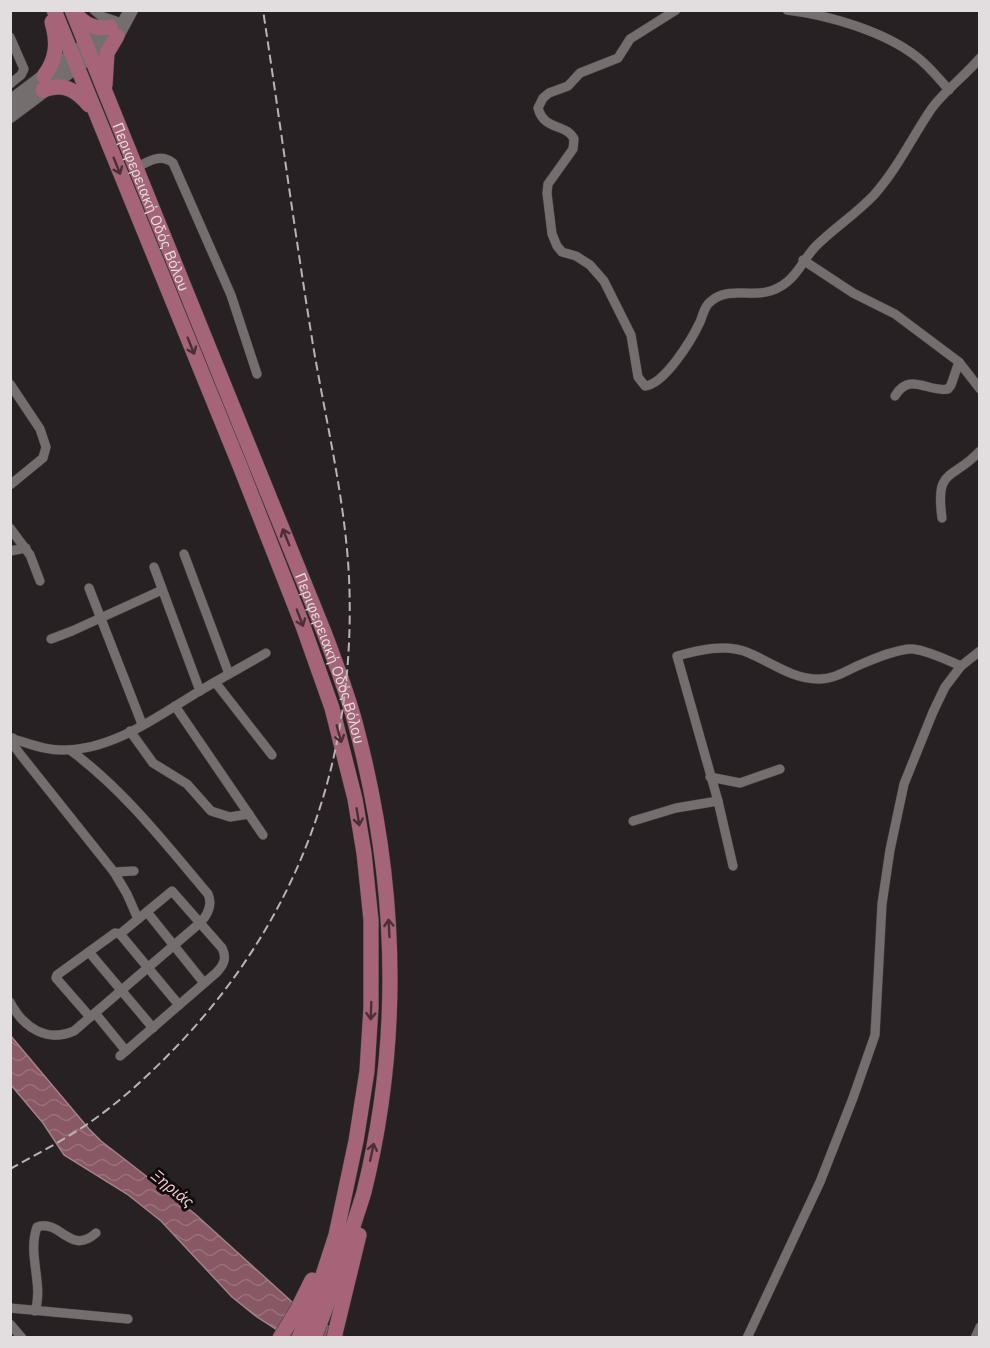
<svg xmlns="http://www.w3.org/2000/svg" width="990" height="1348" font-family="'IBM Plex Sans',sans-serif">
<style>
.water{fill:url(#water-waves);stroke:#a4808a;stroke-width:1.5}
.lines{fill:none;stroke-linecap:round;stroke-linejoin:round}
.minor-casing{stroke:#423e3f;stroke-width:10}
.secondary-casing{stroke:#423e3f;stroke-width:15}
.primary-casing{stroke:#423e3f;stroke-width:16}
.minor{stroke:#756e6f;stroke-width:9}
.secondary{stroke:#756e6f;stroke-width:14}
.primary{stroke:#a56478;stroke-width:15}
.rail{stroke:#b8b3b4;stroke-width:2;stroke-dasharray:9 4.5;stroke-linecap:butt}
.oneway{stroke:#4a2f37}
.labels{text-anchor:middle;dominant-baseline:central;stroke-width:6;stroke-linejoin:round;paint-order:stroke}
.street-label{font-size:15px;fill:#e2dedf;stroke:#0e0c0c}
.water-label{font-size:16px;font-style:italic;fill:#fdcbd7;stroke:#0e0c0c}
</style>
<defs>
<pattern id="water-waves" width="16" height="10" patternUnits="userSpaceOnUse" patternTransform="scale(1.5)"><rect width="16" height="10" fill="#895865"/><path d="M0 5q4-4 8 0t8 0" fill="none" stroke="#99707b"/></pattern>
</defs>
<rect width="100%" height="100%" fill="#282123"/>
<polygon class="water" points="10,1035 89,1129 101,1141 195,1214 291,1301 344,1337 288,1337 257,1317 232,1297 161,1221 127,1194 64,1155 43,1123 11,1085"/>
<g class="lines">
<defs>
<g id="minor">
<polyline points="94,10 101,16 116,21"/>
<path d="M676,10L630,39L618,58L580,73L568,86L549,93L543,98L538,108C544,131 566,123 574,139L573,149L548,184L547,193L552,234L557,246L562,252L576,256L590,265L604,281L631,335L638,377L645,386C665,384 692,339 700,322C703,315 704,307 710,302C733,282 759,305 787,282C799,273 805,257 816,246C834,228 856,214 874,195C898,168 912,137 932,108C945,90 965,76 980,58"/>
<path d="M787,10C828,15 884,31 917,57C929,66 939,79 949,90"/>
<polyline points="10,37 24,69 21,75 10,84"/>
<path d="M136,168C148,161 161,153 173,163L231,295L257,374"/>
<polyline points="803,260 853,293 895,314 959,362 980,389"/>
<polyline points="10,384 40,429 46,447 43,458 10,485"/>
<path d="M895,396C910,371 928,393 948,389L951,385L959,362"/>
<path d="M942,518C935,467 952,481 980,451"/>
<polyline points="10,528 30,555 40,581"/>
<polyline points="10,551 26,548"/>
<polyline points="184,554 229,674"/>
<polyline points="154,567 200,691"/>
<polyline points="89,588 142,724"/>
<polyline points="51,639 72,631 162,590"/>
<polyline points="215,682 272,755"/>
<polyline points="175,706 263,835"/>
<polyline points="130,731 153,763 187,784 211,811 230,817 249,814"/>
<path d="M10,738C28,743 46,751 64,750C113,750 158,716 198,692C221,678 244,666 266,653"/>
<polyline points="13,738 15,747 20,754 114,872 127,894 138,919"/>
<polyline points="710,777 740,783 780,769"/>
<polyline points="633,821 676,808 718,801"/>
<path d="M733,866L718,801L677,656C699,650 726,643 749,653C770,662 793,679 817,679C831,680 845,672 857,666C871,660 898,648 913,649C930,651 946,660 961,666"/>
<polyline points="114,872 134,871"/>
<polyline points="147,912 204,983"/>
<polyline points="120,934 179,1005"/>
<polyline points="89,952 153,1028"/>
<path d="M10,1002C23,1027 46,1043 74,1031L201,922C208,914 213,905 208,894C165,843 124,790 70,750"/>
<polyline points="95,1013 126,1051"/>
<path d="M90,1017L56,978L57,975L115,933L120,934L172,891L222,948C227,958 224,965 216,973L120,1056"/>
<polyline points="10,1308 128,1319"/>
<path d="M35,1311C44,1284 27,1255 37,1227C61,1219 70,1256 96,1233"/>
<polyline points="10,1324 22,1338"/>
<polyline points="747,1338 820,1182 853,1098 875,1035 882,904 890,850 904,784 933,712 945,687 961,666 980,651"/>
<polyline points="975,1338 980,1327"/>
</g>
<g id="secondary">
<polyline points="10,102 113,24"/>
<polyline points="10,116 117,36 131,10"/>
</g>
<g id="primary">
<polyline points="54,10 240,466 303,626 332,708 355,799 364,853 371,920 371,1007 367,1071 356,1141 336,1235 322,1278 299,1338"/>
<path id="s1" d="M72,10L324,632C336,664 349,697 357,730C397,883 402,1038 364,1192C359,1209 353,1226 347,1244C337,1275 327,1307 314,1338"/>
<path d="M74,12C84,24 94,30 110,27"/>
<path d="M44,76C57,59 58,42 52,22"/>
<polyline points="105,85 107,53 117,36"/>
<path d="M43,90C63,82 76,90 89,105"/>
<polyline points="280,1338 296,1312 312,1280"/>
<polyline points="334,1338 359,1235"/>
</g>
</defs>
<use href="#minor" class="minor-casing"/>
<use href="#secondary" class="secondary-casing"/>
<use href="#primary" class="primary-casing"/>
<use href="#minor" class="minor"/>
<use href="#secondary" class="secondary"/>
<use href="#primary" class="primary"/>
<path class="rail" d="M10,1169C37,1154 64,1140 89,1123C121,1101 150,1074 177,1046C301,916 357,755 349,577C345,499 326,422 313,345C295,234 280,122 263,10"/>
</g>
<defs><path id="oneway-shaft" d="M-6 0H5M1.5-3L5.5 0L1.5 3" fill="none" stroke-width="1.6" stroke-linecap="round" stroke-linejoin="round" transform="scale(1.5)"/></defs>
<g class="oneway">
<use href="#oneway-shaft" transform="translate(117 166) rotate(68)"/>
<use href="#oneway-shaft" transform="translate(191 346) rotate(68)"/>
<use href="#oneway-shaft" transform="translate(286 537) rotate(-112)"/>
<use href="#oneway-shaft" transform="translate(300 618) rotate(69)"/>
<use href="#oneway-shaft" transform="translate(339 734) rotate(75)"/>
<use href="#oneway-shaft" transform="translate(358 817) rotate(81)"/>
<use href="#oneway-shaft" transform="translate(389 928) rotate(-93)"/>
<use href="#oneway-shaft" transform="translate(371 1011) rotate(92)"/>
<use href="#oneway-shaft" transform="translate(372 1152) rotate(-78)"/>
</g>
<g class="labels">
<g class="street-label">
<text stroke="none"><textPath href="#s1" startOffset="212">Περιφερειακή Οδός Βόλου</textPath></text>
<text stroke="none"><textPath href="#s1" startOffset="698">Περιφερειακή Οδός Βόλου</textPath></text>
</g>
<g class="water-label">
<text transform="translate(173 1188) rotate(39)">Ξηριάς</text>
</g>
</g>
<rect width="990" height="1348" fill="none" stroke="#e2dedf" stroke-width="24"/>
</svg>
